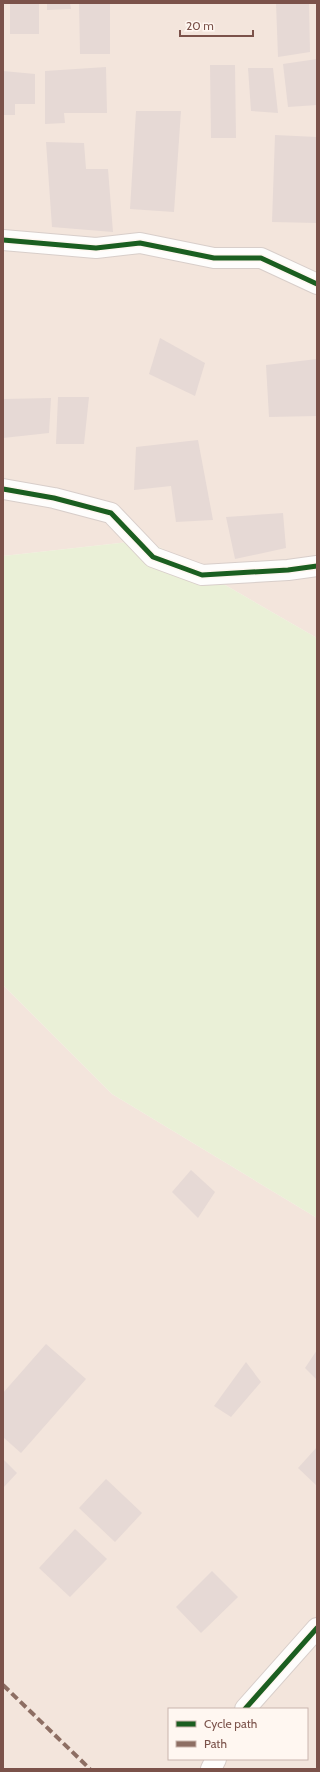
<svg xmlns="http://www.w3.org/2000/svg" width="320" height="1772" font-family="Cabin,sans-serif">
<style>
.residential{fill:#f3e5dc;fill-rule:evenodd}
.green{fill:#eaf0d7}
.building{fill:#e6d9d5}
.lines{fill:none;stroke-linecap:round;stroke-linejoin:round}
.street-casing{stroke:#d8ceca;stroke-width:22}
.street{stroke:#fefdfc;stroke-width:20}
.quiet{stroke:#8d6e63;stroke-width:4;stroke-dasharray:8 4;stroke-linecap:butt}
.cycleway-casing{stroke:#fff7f1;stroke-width:8}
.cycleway{stroke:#1b5e20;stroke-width:5}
</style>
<rect width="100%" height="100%" fill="#f9f3ee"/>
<g class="residential">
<polygon points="3,3 317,3 317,638 147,540 3,556"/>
<path d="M3,985L112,1094L317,1218V1769H3ZM169,1709H307V1759H169Z"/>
</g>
<polygon class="green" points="147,540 317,638 317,1218 112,1094 3,985 3,556"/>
<g class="building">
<rect x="10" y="3" width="29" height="31"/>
<polygon points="47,3 70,3 71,9 47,10"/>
<polygon points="79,3 110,3 110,54 80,54"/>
<polygon points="276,3 309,3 310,52 278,57"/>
<polygon points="317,59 317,105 288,107 283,64"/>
<polygon points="210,65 235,65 236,138 211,138"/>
<polygon points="106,67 107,113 64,113 65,123 45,124 45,71"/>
<polygon points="248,68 273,68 278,113 251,111"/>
<polygon points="3,71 35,74 35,104 15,104 15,115 3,115"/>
<polygon points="136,111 181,111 174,212 130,209"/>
<polygon points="275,135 317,137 317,223 272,222"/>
<polygon points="46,142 84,143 86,169 108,169 113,232 52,227"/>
<polygon points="160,338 205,363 195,396 149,374"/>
<polygon points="317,359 317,416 269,417 266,365"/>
<polygon points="58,397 89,397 84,444 56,444"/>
<polygon points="51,398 49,433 3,438 3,399"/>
<polygon points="198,440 213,520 176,522 171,486 134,490 136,447"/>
<polygon points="283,513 286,548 235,559 226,517"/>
<polygon points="191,1170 215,1192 198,1218 172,1192"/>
<polygon points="46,1344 86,1379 21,1453 3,1437 3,1393"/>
<polygon points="317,1350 317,1380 305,1368"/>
<polygon points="246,1362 261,1382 231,1417 214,1406"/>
<polygon points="317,1447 317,1486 298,1468"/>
<polygon points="3,1459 17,1473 3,1488"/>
<polygon points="106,1479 142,1513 115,1542 79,1508"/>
<polygon points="75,1529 107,1559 70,1597 39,1568"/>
<polygon points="212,1571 238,1597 201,1633 176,1607"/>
</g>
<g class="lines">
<defs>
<g id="street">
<polyline points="3,240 96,248 140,243 214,258 261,258 317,284"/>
<polyline points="3,489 54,498 111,513 153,557 202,575 288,570 317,566"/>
<polyline points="245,1709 317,1628"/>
<polyline points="211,1769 216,1759"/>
</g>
</defs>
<use href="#street" class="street-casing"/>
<use href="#street" class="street"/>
<polyline class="quiet" points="3,1685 90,1769"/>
<defs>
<g id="cycleway">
<polyline points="3,240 96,248 140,243 214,258 261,258 317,284"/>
<polyline points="3,489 54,498 111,513 153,557 202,575 288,570 317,566"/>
<polyline points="245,1709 317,1628"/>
</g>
</defs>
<use href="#cycleway" class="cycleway-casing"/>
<use href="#cycleway" class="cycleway"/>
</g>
<rect width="320" height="1772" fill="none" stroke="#7b524a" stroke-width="8"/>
<rect x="168" y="1708" width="140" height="52" fill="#fff7f1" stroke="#cab5ae"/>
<rect x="176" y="1721" width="20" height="6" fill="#1b5e20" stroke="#cab5ae"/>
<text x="204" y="1728" font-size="12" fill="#7b524a">Cycle path</text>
<rect x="176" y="1741" width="20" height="6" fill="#8d6e63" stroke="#cab5ae"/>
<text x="204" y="1748" font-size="12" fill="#7b524a">Path</text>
<path d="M180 30v6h73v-6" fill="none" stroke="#7b524a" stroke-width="2"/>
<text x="186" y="30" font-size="12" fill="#7b524a" stroke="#fff7f1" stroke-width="3" paint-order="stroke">20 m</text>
</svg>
